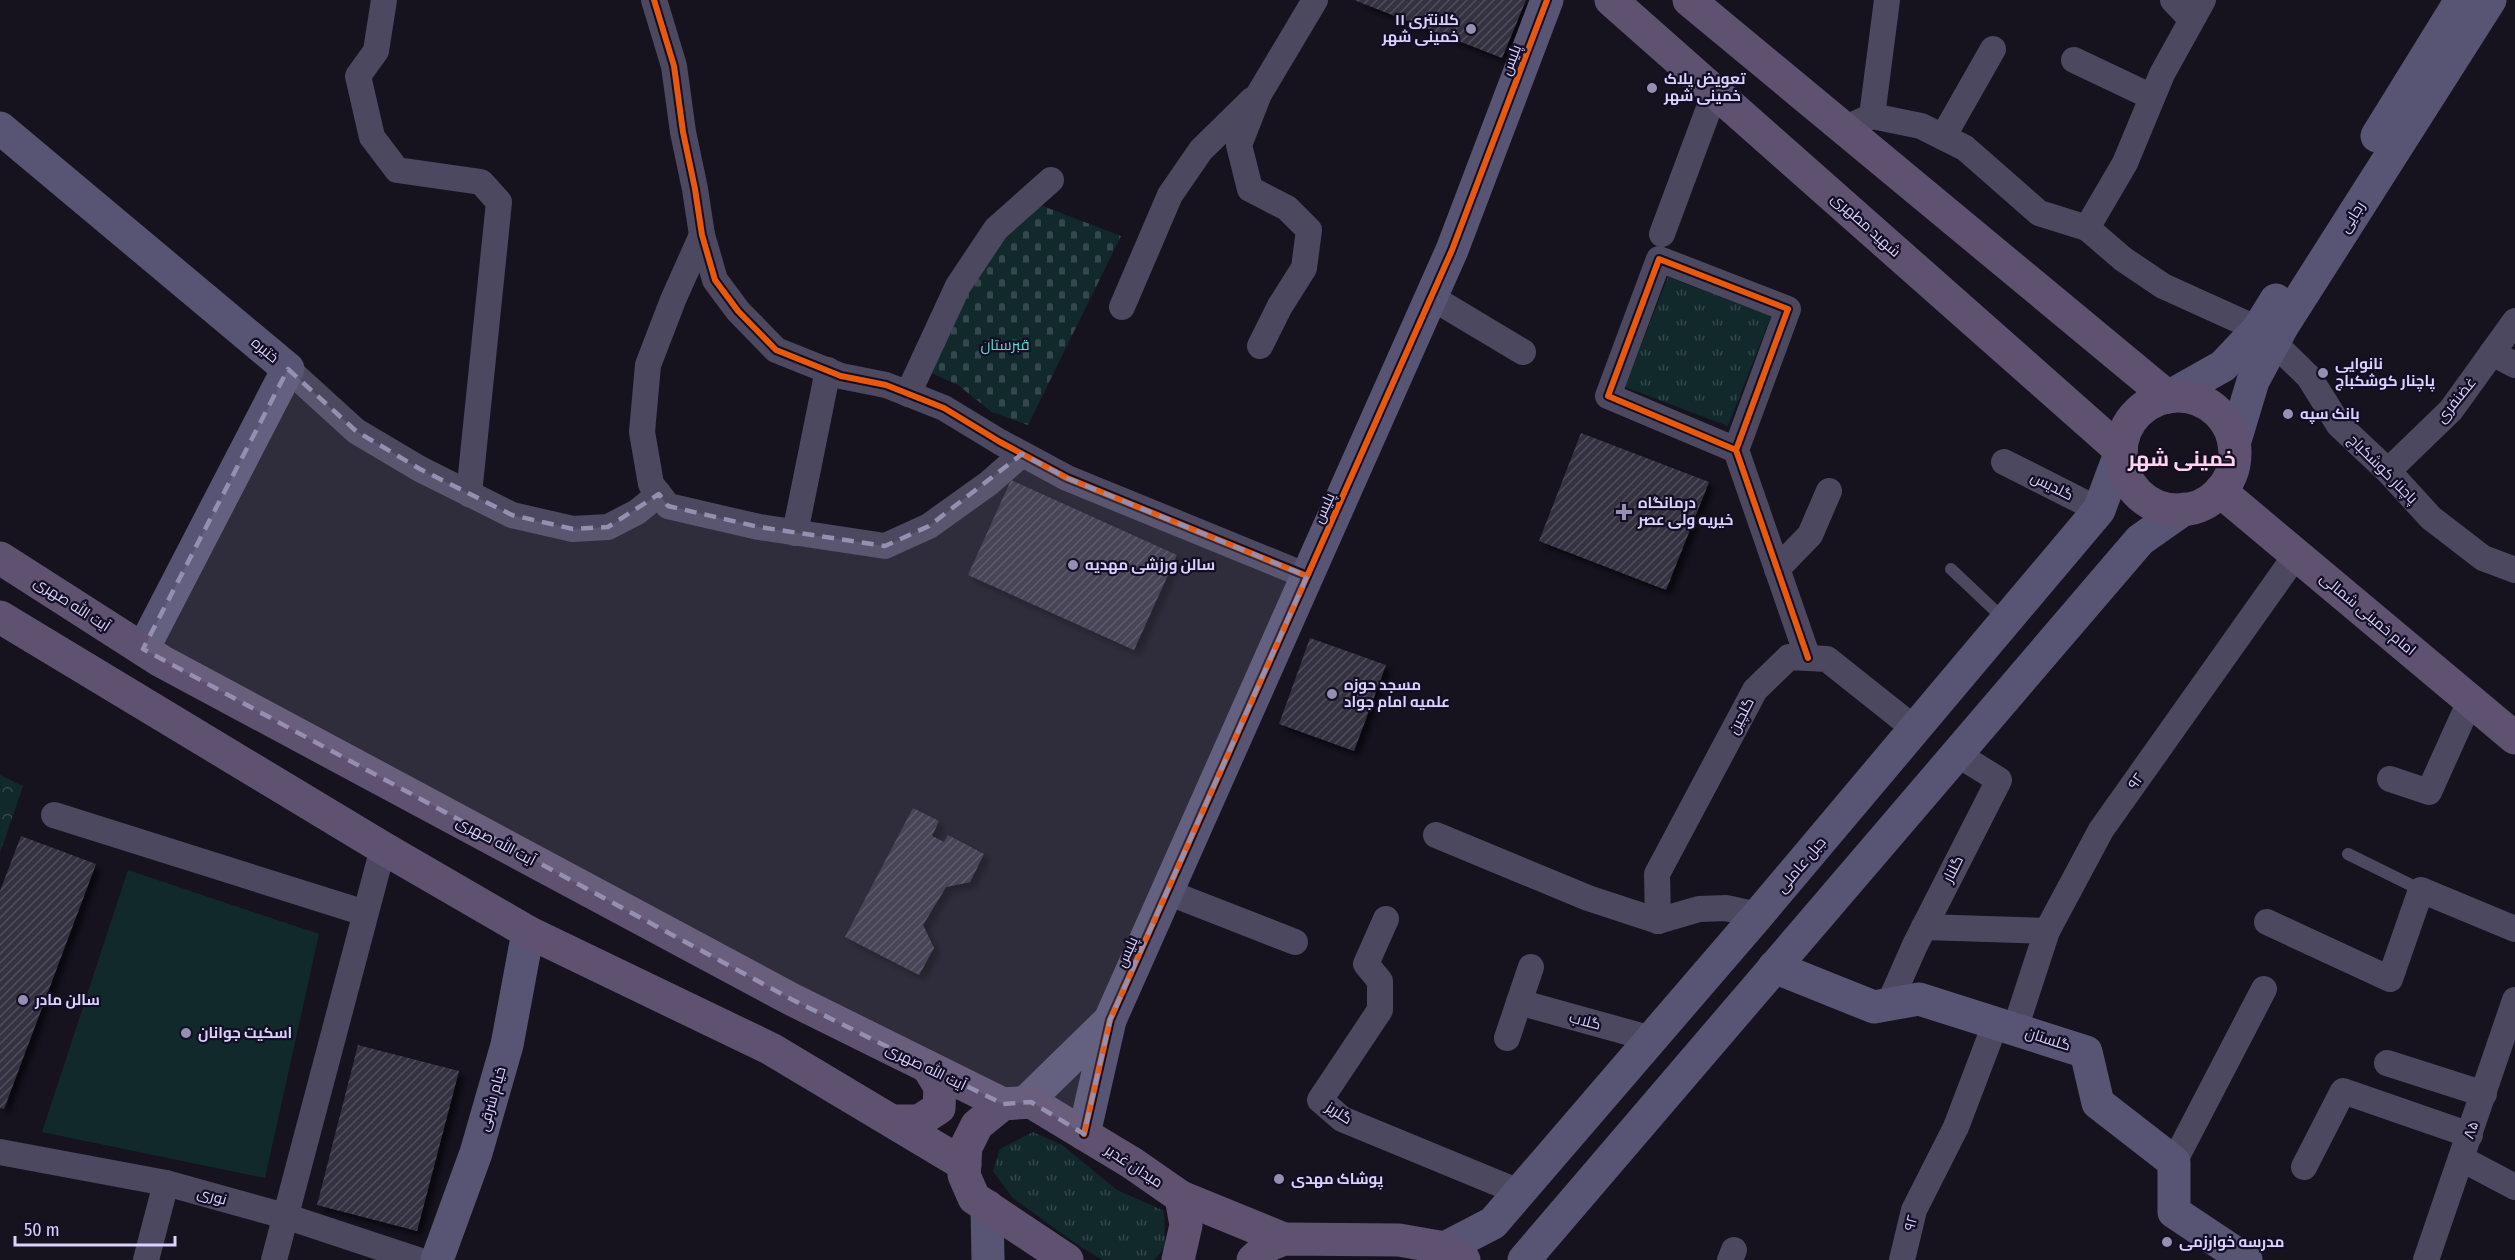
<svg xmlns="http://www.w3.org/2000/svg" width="2515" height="1260" font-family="'Fira Sans Condensed',Cairo,sans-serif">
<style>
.grass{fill:url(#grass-tufts)}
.cemetery{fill:url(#cemetery-stones)}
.park{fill:url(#park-crowns)}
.garden{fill:#12292c}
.building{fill:url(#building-hatch);filter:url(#shadow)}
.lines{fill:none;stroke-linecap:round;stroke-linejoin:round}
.lane{stroke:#4b4860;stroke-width:12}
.street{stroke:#4b4860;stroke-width:26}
.secondary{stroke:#585473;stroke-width:33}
.primary{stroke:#5f5271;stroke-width:33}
.cycleway-casing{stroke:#130e24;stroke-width:10}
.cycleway{stroke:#e8590c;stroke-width:6}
.marked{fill:#958fb1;fill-opacity:0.2;stroke:#958fb1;stroke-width:4.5;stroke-dasharray:12 8;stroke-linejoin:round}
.poi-dot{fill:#958fb1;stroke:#130e24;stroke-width:2}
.labels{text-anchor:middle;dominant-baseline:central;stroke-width:4.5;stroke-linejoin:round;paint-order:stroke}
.poi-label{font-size:15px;font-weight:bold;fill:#dad2ff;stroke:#130e24;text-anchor:start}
.street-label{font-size:15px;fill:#dad2ff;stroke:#130e24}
.park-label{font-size:15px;fill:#5ddfc7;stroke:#130e24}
.district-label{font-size:21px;font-weight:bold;fill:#ffd4ec;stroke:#130e24}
</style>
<defs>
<pattern id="grass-tufts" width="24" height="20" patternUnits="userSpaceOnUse" patternTransform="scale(1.5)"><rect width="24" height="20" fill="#12292c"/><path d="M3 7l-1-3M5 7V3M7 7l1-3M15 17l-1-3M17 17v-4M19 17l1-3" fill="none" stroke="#34474c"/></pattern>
<pattern id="cemetery-stones" width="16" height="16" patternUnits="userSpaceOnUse" patternTransform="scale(1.5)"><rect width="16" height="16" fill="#12292c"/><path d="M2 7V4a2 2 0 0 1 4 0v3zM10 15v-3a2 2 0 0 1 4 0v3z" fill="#34474c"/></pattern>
<pattern id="park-crowns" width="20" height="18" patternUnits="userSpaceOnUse" patternTransform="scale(1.5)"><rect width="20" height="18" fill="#12292c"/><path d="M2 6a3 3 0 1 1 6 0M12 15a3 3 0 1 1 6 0" fill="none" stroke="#34474c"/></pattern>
<pattern id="building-hatch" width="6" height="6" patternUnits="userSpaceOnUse" patternTransform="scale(1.5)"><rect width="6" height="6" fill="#343141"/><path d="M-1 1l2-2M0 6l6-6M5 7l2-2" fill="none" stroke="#514e5e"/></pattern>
<filter id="shadow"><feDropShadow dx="5.5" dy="5.5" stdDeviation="3" flood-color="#0009"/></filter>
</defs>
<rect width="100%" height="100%" fill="#16131f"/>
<g class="grass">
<polygon points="1668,277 1771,316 1728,426 1625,387"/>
<polygon points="1033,1132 1062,1145 1117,1190 1164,1211 1165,1247 1154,1260 1103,1260 1078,1245 1013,1198 993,1171 1000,1149"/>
</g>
<polygon class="cemetery" points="1040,205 1121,236 1028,425 992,412 958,385 927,371 968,294 999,243"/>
<polygon class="park" points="0,775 23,786 0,853"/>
<polygon class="garden" points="128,870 319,934 265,1178 42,1132"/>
<g class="building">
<polygon points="1354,0 1526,0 1502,58"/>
<polygon points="1581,433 1709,482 1666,590 1539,541"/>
<polygon points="1011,480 1177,555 1134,650 968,575"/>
<polygon points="1310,638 1386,665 1354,751 1279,724"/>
<polygon points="913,808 939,821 932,836 944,842 948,835 984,854 970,882 946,887 923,925 934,948 919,975 845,937"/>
<polygon points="21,836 96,864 4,1109 0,1108 0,891"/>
<polygon points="358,1045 459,1071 417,1231 317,1205"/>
</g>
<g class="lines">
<g class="lane">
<polyline points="1951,569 2005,620"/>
<polyline points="2348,854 2421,890"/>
</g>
<g class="street">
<polyline points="384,0 376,51 358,76 372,137 397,170 481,182 499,202 469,494"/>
<polyline points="654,0 674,66 683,132 695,189 702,235 715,280 738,311 776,350 841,376 886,385 944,408 1000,442 1067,478 1307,576"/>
<polyline points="2173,0 2191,19"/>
<polyline points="2074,60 2152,97"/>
<polyline points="1872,116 1887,0"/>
<polyline points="1844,129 1872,116 1921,126 1965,148 2039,213 2087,228 2125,163 2162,74 2203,0"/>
<polyline points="1943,137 1993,49"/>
<polyline points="2087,228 2123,259 2163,286 2258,329"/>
<polyline points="1662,234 1715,92"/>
<polyline points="702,235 673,300 648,365 642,432 651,484 668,506 759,527 885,546 929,526 989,483 1022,454"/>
<polyline points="1431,297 1523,352"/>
<polyline points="1122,307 1170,195 1201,150 1252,100"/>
<polyline points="2274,343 2309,377 2339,425 2388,471 2431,518 2483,558 2515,570"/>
<polyline points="1260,346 1280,306 1304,268 1309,230 1287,208 1250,189 1239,145 1259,94 1315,0"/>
<polyline points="2492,353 2515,365"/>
<polyline points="288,369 356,431 420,469 512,515 573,529 608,527 637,512 659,494"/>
<polyline points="908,394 958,286 996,229 1051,180"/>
<polyline points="1736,450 1608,396 1659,259 1788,309 1736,450 1808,658"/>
<polyline points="2004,462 2099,510"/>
<polyline points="2388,471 2451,410 2515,321"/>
<polyline points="795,533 828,370"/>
<polyline points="1777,569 1810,535 1829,491"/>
<polyline points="2390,779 2429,792 2470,701"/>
<polyline points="54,815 365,913"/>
<polyline points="1436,835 1588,898 1658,921 1699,909 1726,908 1758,915"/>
<polyline points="1167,892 1295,942"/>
<polyline points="1386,919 1366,964 1380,981 1380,1010 1320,1100 1342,1119 1519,1192"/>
<polyline points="1658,921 1657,874 1755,690 1789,657 1827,659 1915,729"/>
<polyline points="2267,922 2390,979 2421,890 2515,929"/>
<polyline points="1924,927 2047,931"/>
<polyline points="1519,1002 1652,1039"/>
<polyline points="1889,1004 1915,945 1999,780 1957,754"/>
<polyline points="2015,1029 2047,931 2101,830 2296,555"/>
<polyline points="1507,1038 1531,967"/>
<polyline points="2387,1063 2484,1094"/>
<polyline points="0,1152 166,1183 285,1216 418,1260"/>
<polyline points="2462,1159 2515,1187"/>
<polyline points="2174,1162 2264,989"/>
<polyline points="2304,1167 2343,1091 2470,1135"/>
<polyline points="146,1260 166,1183"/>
<polyline points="274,1260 383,848"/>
<polyline points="1730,1260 1734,1250"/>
<polyline points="1902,1260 1914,1210 1956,1127 1996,1022"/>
<polyline points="2426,1260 2515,1000"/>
</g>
<g class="secondary">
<polyline points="0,128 288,369 143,649"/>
<polyline points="2377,136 2461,0"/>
<polyline points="2168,397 2223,366 2258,329 2276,300"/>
<polyline points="2234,444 2253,381 2282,327 2490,0"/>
<polyline points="1774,967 1874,1007 1919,999 2086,1052 2098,1103 2174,1162 2174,1212 2246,1260"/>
<polyline points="1026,1102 1110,1020"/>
<polyline points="1084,1134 1110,1020 1452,250 1547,0"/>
<polyline points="987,1206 988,1260"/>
<polyline points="1445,1248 1493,1223 1758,915 2099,510 2121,451"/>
<polyline points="437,1260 476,1153 507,1045 528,932"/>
<polyline points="1524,1260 2140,540 2184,509"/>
</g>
<g class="primary">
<polyline points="1611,0 2121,451"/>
<polyline points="1689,0 2168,397"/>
<circle cx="2178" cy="453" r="57"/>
<polyline points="2220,491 2515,738"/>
<polyline points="0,558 161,661 791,999 1003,1104"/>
<polyline points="0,617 383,848 528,932 771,1049 965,1165"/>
<polyline points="893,1121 919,1121 939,1108 940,1087 928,1067"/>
<polyline points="1181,1197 1284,1239"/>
<polyline points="1067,1260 974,1198 964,1175 966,1147 977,1125 1003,1104 1031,1102 1132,1163 1181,1197 1186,1225 1178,1260"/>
<polyline points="1253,1260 1269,1245 1284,1239 1399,1240 1445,1248 1464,1260"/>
</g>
<defs>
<g id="cycleway">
<polyline points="654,0 674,66 683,132 695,189 702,235 715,280 738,311 776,350 841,376 886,385 944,408 1000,442 1067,478 1307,576"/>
<polyline points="1736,450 1608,396 1659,259 1788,309 1736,450 1808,658"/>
<polyline points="1084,1134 1110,1020 1452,250 1547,0"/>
</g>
</defs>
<use href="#cycleway" class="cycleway-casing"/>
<use href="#cycleway" class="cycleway"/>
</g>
<path class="marked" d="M288,369L356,431L420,469L512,515L573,529L608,527L659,494L668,506L759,527L885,546L929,526L1022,454L1067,478L1307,576L1110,1020L1084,1134L1031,1102L1003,1104L791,999L143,649Z"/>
<g class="poi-dot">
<circle cx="1471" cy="29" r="6"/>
<circle cx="1652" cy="88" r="6"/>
<circle cx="2323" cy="373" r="6"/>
<circle cx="2288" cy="414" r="6"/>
<path d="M1621 503h6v6h6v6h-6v6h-6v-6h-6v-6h6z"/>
<circle cx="1073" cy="565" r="6"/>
<circle cx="1332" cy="694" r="6"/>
<circle cx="23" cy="1000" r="6"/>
<circle cx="186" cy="1033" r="6"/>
<circle cx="1279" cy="1179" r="6"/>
<circle cx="2167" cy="1242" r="6"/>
</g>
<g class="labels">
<g class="poi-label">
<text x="1459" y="20" text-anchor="end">کلانتری ۱۱<tspan x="1459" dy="17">خمینی شهر</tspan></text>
<text x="1664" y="79">تعویض پلاک<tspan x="1664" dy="17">خمینی شهر</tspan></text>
<text x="2335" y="364">نانوایی<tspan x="2335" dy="17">پاچنار کوشکباج</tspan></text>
<text x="2300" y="414">بانک سپه</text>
<text x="1638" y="503">درمانگاه<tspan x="1638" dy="17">خیریه ولی عصر</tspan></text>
<text x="1085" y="565">سالن ورزشی مهدیه</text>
<text x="1344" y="685">مسجد حوزه<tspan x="1344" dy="17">علمیه امام جواد</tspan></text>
<text x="35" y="1000">سالن مادر</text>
<text x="198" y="1033">اسکیت جوانان</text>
<text x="1291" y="1179">پوشاک مهدی</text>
<text x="2179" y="1242">مدرسه خوارزمی</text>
</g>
<g class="street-label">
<text transform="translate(1511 60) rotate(-69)">پلیس</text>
<text transform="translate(2352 217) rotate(-58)">رجایی</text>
<text transform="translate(1866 225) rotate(42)">شهید مطهری</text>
<text transform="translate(265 350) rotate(40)">ختیره</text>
<text transform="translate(2456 400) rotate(-51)">غضنفری</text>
<text transform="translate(2383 469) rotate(45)">پاچنار کوشکباج</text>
<text transform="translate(2052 486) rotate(27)">گلدیس</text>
<text transform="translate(1324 508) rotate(-66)">پلیس</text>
<text transform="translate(72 604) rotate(33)">آیت الله صهری</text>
<text transform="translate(2368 614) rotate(40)">امام خمینی شمالی</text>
<text transform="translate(1741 716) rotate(-63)">گلچین</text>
<text transform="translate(2136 781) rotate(-55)">۹۲</text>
<text transform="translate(496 841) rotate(28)">آیت الله صهری</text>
<text transform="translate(1801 865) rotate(-50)">جبل عاملی</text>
<text transform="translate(1953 869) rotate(-63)">گلنار</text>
<text transform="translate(1127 952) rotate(-66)">پلیس</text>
<text transform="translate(1585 1021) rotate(15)">گلاب</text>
<text transform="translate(2048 1039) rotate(18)">گلستان</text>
<text transform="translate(926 1067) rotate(26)">آیت الله صهری</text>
<text transform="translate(492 1099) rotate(-74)">خیام شرقی</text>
<text transform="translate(1339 1113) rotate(33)">گلریز</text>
<text transform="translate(2471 1130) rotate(-71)">۸۵</text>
<text transform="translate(1134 1166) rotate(33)">میدان غدیر</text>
<text transform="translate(212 1196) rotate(16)">نوری</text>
<text transform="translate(1911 1223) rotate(-75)">۹۲</text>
</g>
<g class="park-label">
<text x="1005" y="345">قبرستان</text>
</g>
<g class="district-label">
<text x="2182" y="459">خمینی شهر</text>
</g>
</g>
<path d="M15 1236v9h160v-9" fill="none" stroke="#dad2ff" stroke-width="3"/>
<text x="24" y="1236" font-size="18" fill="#dad2ff" stroke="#130e24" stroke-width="4.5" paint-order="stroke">50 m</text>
</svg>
